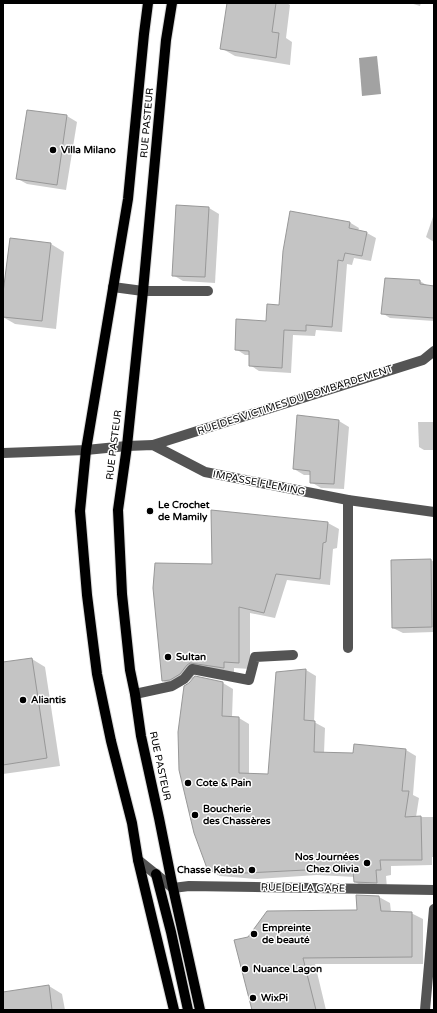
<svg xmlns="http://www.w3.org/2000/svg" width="437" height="1013" font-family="'Varela Round',sans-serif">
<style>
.water{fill:#a2a2a2}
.shadow{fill:#0003}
.building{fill:#c4c4c4;stroke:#989898}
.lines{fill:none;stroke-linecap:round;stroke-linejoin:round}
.major-casing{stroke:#dbdbdb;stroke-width:12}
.minor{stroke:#545454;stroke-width:10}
.major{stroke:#000;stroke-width:10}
.poi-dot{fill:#000;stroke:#fff;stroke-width:1.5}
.labels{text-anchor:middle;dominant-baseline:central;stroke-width:3;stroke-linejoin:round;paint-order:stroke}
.street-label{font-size:10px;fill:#000;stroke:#fff}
.poi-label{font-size:10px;font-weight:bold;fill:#000;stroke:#fff;text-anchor:start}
</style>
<rect width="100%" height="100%" fill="#fff"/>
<polygon class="water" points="377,56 381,94 362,96 359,58"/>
<g class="shadow">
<polygon points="228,3 287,3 290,5 286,38 292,42 290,65 235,56 221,48"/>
<polygon points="410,3 421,3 420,6"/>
<polygon points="67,116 77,122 66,190 27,184 18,179"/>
<polygon points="177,206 209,208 219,214 215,283 183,281 173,275"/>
<polygon points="434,214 434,242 426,237"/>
<polygon points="349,222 359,228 358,231 367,233 376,238 371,261 354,258 352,265 347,264 342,332 316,330 315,336 293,335 291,373 259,371 250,365 250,355 245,355 236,349 267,322"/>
<polygon points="51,244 64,252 56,329 15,324 3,317 3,302"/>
<polygon points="420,281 428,286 434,287 434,321 390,318 382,313"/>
<polygon points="339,421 349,427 344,489 321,488 311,482 311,475 304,475 294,469"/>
<polygon points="418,422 434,422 434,450 424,450 419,447"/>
<polygon points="212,511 328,523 339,529 337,548 333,549 330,585 287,580 275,618 250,613 250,669 234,668 234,674 198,671 193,677 223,683 233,689 232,717 239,718 249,724 249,774 269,775 306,670 316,676 314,722 325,728 324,753 354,754 406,750 416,756 413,795 419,798 416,817 434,817 434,857 432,857 432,865 391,866 391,875 386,876 387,888 366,888 355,882 355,877 317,875 257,879 220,876 209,870 195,677 181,686 174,687 163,681 213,566"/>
<polygon points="431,560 434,562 434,632 403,633 393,628"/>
<polygon points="32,659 45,667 60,766 3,774 3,663"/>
<polygon points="379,897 390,903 391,912 411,913 423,919 423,964 315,964 326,1010 253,1010 236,941 358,911"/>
<polygon points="49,986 62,994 65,1010 3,1010 3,993"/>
</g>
<g class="building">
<polygon points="227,3 276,3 272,32 279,33 276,58 220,49"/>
<polygon points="27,110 67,115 57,185 16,179"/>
<polygon points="176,205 209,207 205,277 172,276"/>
<polygon points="290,211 350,222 349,228 367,232 362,256 345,253 343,261 338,260 332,327 306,325 306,331 284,330 282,368 249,366 249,351 235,350 236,319 266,321 267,304 279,305 283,251"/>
<polygon points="10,238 51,243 42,321 3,317 3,293"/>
<polygon points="385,278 420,280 420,284 434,286 434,318 381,314"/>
<polygon points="297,415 339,420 334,484 310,483 310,471 293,469"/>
<polygon points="211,510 328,522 326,542 323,543 320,579 276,574 264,613 239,607 239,663 224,662 224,668 190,663 187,665 180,674 170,680 162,681 153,588 155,563 212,564"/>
<polygon points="431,559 432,627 392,628 391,560"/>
<polygon points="32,658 47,758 3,765 3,662"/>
<polygon points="306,669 304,720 315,721 314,752 353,753 354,744 406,749 402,791 409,791 405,817 421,816 422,860 380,860 381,870 376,870 377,883 354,882 353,871 306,870 246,873 208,871 194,833 179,770 178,732 184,686 189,683 195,676 223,682 222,716 239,717 239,773 268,774 276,672"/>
<polygon points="356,895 379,896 381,911 412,912 412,957 303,958 316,1010 252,1010 234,940 248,937 267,911 357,910"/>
<polygon points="49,985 52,1010 3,1010 3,992"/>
</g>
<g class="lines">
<defs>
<g id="major">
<polyline points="148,3 144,34 128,199 86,450 80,511 87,595 97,674 111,741 132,823 138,860 174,1010"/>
<polyline points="172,3 166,40 143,291 127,446 118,510 122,594 130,670 135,694 141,736 159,818 173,888 200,1010"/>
<polyline points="156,874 171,932 188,1010"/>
</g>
</defs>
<use href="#major" class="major-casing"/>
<g class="minor">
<polyline points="113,287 143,291 208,291"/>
<polyline points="153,445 423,360 434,351"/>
<polyline points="3,453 86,450 127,446 153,445 205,472 348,500 434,512"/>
<polyline points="348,648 348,500"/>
<polyline points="135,694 172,686 184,679 192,669 249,680 255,657 293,655"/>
<polyline points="138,860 173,888 189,886 434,890"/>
<polyline points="425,1010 434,909"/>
</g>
<use href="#major" class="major"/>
</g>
<g class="poi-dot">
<circle cx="53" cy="150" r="4"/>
<circle cx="150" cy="511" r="4"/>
<circle cx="168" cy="657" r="4"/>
<circle cx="23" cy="700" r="4"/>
<circle cx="188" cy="783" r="4"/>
<circle cx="195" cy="815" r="4"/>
<circle cx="367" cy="863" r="4"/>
<circle cx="252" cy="870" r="4"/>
<circle cx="254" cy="934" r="4"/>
<circle cx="245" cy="969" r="4"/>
<circle cx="253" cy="998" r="4"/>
</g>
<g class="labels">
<g class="street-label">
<text transform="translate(147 123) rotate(-85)">RUE PASTEUR</text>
<text transform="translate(295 400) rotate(-18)">RUE DES VICTIMES DU BOMBARDEMENT</text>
<text transform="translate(114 445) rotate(-83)">RUE PASTEUR</text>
<text transform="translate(259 483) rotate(11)">IMPASSE FLEMING</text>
<text transform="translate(160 766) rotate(78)">RUE PASTEUR</text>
<text transform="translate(303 888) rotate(1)">RUE DE LA GARE</text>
</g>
<g class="poi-label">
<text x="61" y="150">Villa Milano</text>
<text x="158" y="505">Le Crochet<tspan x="158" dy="12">de Mamily</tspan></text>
<text x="176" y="657">Sultan</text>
<text x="31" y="700">Aliantis</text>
<text x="196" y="783">Cote &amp; Pain</text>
<text x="203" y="809">Boucherie<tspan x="203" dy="12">des Chassères</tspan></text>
<text x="359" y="857" text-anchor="end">Nos Journées<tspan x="359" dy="12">Chez Olivia</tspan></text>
<text x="244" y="870" text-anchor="end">Chasse Kebab</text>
<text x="262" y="928">Empreinte<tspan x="262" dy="12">de beauté</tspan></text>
<text x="253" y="969">Nuance Lagon</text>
<text x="261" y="998">WixPi</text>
</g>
</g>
<rect width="437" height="1013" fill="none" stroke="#000000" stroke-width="8"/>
</svg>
